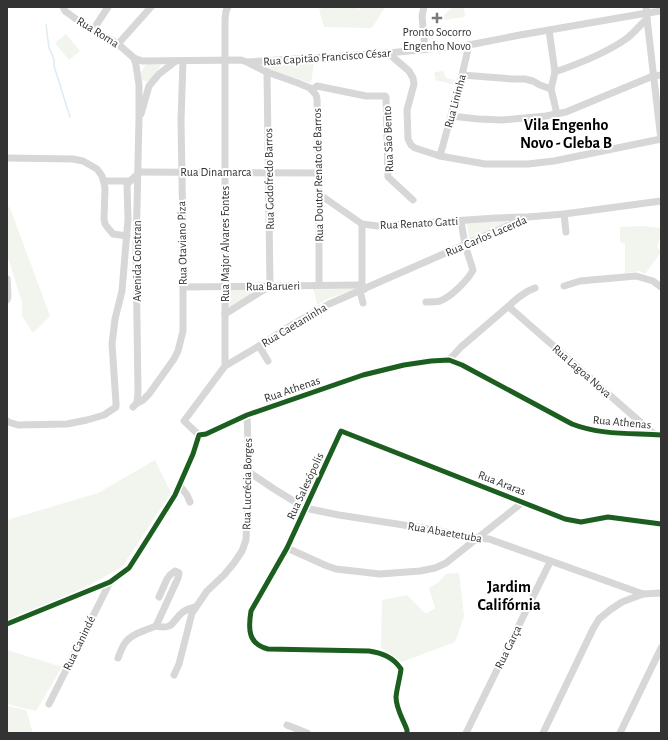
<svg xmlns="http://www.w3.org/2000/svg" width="668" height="740" font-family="'Alegreya Sans',sans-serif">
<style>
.green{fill:#f1f5ed}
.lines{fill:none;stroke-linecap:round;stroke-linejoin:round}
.stream{stroke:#ddebf3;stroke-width:1.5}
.minor{stroke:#d7d7d7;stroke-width:7}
.cycleway-casing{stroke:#fff;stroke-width:8}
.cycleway{stroke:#1b5e20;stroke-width:5}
.poi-dot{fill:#7a7a7a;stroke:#fff;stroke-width:1.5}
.labels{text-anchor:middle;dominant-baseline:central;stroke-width:4;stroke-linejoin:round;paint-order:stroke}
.street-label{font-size:12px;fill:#333;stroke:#fff}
.poi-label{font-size:12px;fill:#333;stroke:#fff}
.district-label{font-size:16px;font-weight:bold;fill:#000;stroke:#fff}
</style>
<rect width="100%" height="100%" fill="#fff"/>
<g class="green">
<polygon points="325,7 356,7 359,9 367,7 385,7 374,25 371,28 324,27 319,9"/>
<polygon points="453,7 460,7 460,8 464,8 465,17 444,20 444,15"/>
<polygon points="66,34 80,51 69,60 55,43"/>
<polygon points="314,63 311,83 253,64"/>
<path d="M150,64L161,65L151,79L146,82C140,80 141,75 142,70L146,65Z"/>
<polygon points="443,71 446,78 455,80 455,85 435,80 436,77 434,76 435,72"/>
<polygon points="7,206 10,208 50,316 33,333 22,316 22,302 9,261 7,258"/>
<polygon points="505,220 507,222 506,223 469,239 467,223"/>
<polygon points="644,226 661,228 661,235 657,247 661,252 645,274 639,271 625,273 625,244 620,242 620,227"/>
<polygon points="358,288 327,299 317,305 315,295 313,289"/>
<polygon points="228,289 254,290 255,292 228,310"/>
<polygon points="155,460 171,493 122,567 90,585 7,622 7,520 98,493"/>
<polygon points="459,573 464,616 455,642 402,662 381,648 382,600 407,595 426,614 435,608 429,588 439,582 446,574"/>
<polygon points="7,650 62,667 36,711 7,704"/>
<polygon points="7,706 26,710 33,733 7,733"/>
</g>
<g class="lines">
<polyline class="stream" points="46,25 49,48 54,59 54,66 70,117"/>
<g class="minor">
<polyline points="63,7 65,11 76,19 118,44 134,58 136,65 139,85 139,119 136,250 138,392 137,403"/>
<polyline points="424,7 422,16 425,49"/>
<polyline points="646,7 647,19 661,140"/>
<polyline points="93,30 108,7"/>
<polyline points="549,30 555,72 551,89 557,114"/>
<polyline points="118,44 151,7"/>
<polyline points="388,53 409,71 413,78 414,84 407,110 408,139 411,145 415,148 440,156 485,164 528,164 554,161 661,139"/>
<polyline points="134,58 142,61 241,60 247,62 388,53 469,45 520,35 647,13 661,11"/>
<polyline points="249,63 267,72 298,83 310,88 316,95 317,99 319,173 319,285"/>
<path d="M555,72C578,64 606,53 626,39C634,33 640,25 647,19"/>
<polyline points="462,75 512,79 525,79 533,81 540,85 551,89"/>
<polyline points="312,90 317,86 366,96 385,96 386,97 388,177 413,200"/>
<polyline points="141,114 149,86 159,74 176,61"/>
<polyline points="451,116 478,119 502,120 546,116 566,112 653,76 661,75"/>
<polyline points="440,156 462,75 469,45"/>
<polyline points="7,158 73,159 83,161 97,169 102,176 104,183 105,189 104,219 105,224 108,228 113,234 127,236"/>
<polyline points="138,172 319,173"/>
<polyline points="104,181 130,181"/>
<polyline points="319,194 362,224 378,226 496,218 524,217"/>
<polyline points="564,214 566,232"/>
<polyline points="362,224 362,285 365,289"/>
<polyline points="7,279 8,296 7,300"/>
<polyline points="564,286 580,281 636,276 653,281 661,287"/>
<polyline points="183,287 362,285"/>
<polyline points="360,291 363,303"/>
<path d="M426,302C431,302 436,302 440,301C451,297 468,280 473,270L465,245L461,221"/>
<polyline points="509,307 655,435"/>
<polyline points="225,314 270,286 267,72"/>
<polyline points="259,346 268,361"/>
<polyline points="449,360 461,347 519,297 528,291 535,288"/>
<polyline points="225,366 259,346 295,323 329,304 528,217 564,214 661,201"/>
<polyline points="133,407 137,403 143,400 149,394 174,359 178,351 183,331 183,236 181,120 183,61"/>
<polyline points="7,421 8,422 18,425 67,424 87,420 104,415 116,407 116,403 112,344 115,319 122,291 128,219 127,185 130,181 138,174"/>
<polyline points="199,435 184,421 225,366 225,19 226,11 228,7"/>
<polyline points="249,472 274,489 305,508 339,515 423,528 476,538 489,539 643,594"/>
<polyline points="180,486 187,495 190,502"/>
<polyline points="287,548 327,566 336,569 380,574 420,571 435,568 446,563 523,502"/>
<path d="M159,597L167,579L170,575L175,571L179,573L178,578L156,626C175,630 171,621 183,612C187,609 191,608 195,607"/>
<path d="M7,624L110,582L129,568L150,535L175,495L193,454L199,435L206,434L247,415L363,375L404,365L431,361L449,360L462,365L572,424C600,435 631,433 661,435"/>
<path d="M118,658C120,653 122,647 125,643C131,634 146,630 156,626"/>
<polyline points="174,675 179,664 192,613 207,591 224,575 234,563 242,551 246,540 249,472 247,415"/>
<polyline points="49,704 110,582"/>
<polyline points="287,725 307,733"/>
<path d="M407,733V730C403,719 396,709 396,697C397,687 400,678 401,669C393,657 382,653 369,651L268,649C248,644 248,629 251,611L287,548L341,431L565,519L581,522L608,517L661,524"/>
<polyline points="466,733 550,562"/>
<polyline points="543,733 593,629 599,619 610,610 622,602 643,594 661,593"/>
<polyline points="620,733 661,648"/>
</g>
<defs>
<g id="cycleway">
<path d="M7,624L110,582L129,568L150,535L175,495L193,454L199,435L206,434L247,415L363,375L404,365L431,361L449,360L462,365L572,424C600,435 631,433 661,435"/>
<path d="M407,733V730C403,719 396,709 396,697C397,687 400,678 401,669C393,657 382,653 369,651L268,649C248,644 248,629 251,611L287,548L341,431L565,519L581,522L608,517L661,524"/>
</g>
</defs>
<use href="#cycleway" class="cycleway-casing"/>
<use href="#cycleway" class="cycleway"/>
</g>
<path class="poi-dot" d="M435 12h4v4h4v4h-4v4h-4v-4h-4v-4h4z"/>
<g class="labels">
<g class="street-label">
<text transform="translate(98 32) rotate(32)">Rua Roma</text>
<text transform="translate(327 57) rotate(-4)">Rua Capitão Francisco César</text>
<text transform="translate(455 101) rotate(-75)">Rua Lininha</text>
<text transform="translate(388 139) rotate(-92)">Rua São Bento</text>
<text x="216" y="172">Rua Dinamarca</text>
<text transform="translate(318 175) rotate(-91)">Rua Doutor Renato de Barros</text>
<text transform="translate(269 179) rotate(-91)">Rua Godofredo Barros</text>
<text transform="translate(419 223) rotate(-3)">Rua Renato Gatti</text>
<text transform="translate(486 236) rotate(-23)">Rua Carlos Lacerda</text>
<text transform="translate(182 243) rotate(-91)">Rua Otaviano Piza</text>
<text transform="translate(225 244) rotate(-90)">Rua Major Alvares Fontes</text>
<text transform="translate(137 261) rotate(-90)">Avenida Constran</text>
<text transform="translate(273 286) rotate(-1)">Rua Barueri</text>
<text transform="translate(294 325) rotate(-31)">Rua Caetaninha</text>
<text transform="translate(582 371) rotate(41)">Rua Lagoa Nova</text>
<text transform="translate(292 389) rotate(-19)">Rua Athenas</text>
<text transform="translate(622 422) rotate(5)">Rua Athenas</text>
<text transform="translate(502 483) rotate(21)">Rua Araras</text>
<text transform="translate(247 484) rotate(-89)">Rua Lucrécia Borges</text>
<text transform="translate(305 486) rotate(-65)">Rua Salesópolis</text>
<text transform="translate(445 532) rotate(10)">Rua Abaetetuba</text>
<text transform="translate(79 643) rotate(-64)">Rua Canindé</text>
<text transform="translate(508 647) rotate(-64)">Rua Garça</text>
</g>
<g class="poi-label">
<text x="437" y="32">Pronto Socorro<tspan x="437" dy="14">Engenho Novo</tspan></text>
</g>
<g class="district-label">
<text x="566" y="125">Vila Engenho<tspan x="566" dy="18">Novo - Gleba B</tspan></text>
<text x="509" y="587">Jardim<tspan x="509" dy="18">Califórnia</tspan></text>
</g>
</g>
<rect width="668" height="740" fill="none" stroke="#333333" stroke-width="16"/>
</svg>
